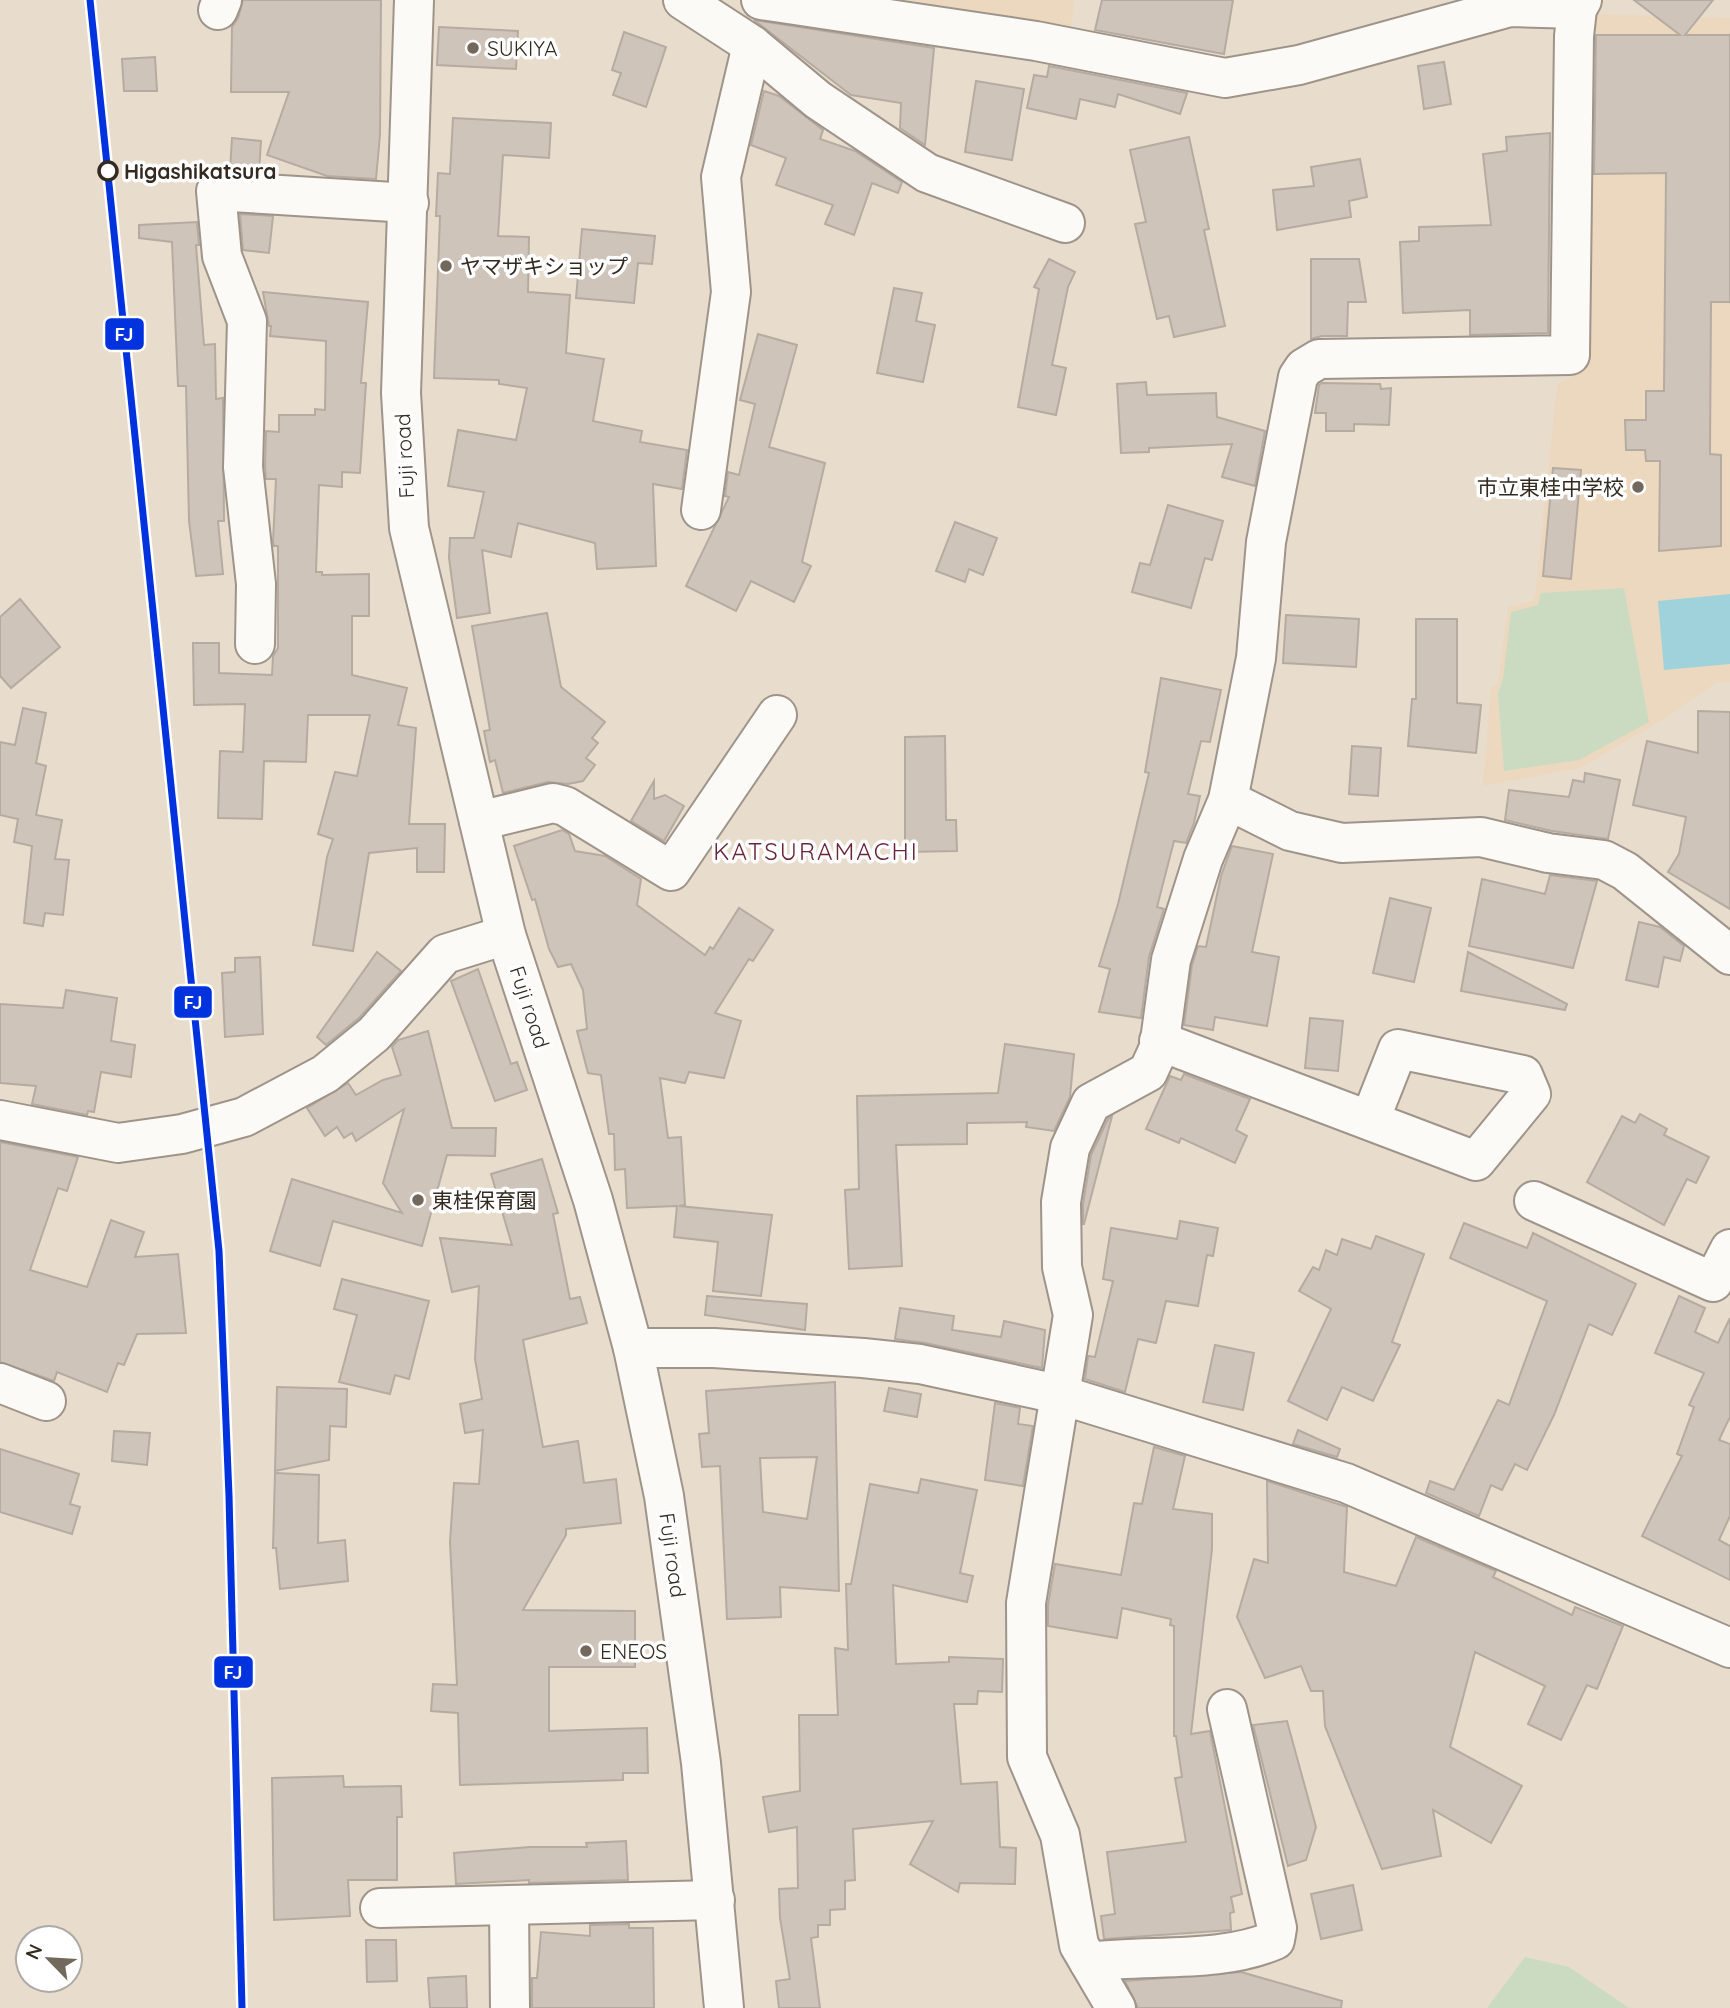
<svg xmlns="http://www.w3.org/2000/svg" width="1730" height="2008" font-family="Quicksand,'Noto Sans JP',sans-serif">
<style>
.built{fill:#ecd8be}
.green{fill:#cbdbc2}
.water{fill:#a0d2db}
.building{fill:#cfc4ba;stroke:#b6aba1;stroke-width:2;fill-rule:evenodd}
.lines{fill:none;stroke-linecap:round;stroke-linejoin:round}
.minor-casing{stroke:#9e9489;stroke-width:42}
.major-casing{stroke:#9e9489;stroke-width:42}
.highway-casing{stroke:#9e9489;stroke-width:42}
.minor{stroke:#fcfaf7;stroke-width:38}
.major{stroke:#fcfaf7;stroke-width:38}
.highway{stroke:#fcfaf7;stroke-width:38}
.rail-1-casing{stroke:#fff;stroke-width:12}
.rail-1{stroke:#03d;stroke-width:7}
.poi-dot{fill:#72685c;stroke:#fff;stroke-width:2.5}
.stop-dot{fill:#fff;stroke:#332a20;stroke-width:3.5}
.labels{text-anchor:middle;dominant-baseline:central;stroke-width:7;stroke-linejoin:round;paint-order:stroke}
.poi-label{font-size:21px;fill:#332a20;stroke:#fff;text-anchor:start}
.stop-label{font-size:21px;font-weight:bold;fill:#332a20;stroke:#fff;text-anchor:start}
.street-label{font-size:21px;fill:#332a20;stroke:#fff}
.quarter-label{font-size:24px;letter-spacing:2px;fill:#692438;stroke:#fff}
.line-badge{stroke:#fff;stroke-width:2.5}
.badge-label{font-size:19px;text-anchor:middle;font-weight:bold;fill:#fff}
</style>
<rect width="100%" height="100%" fill="#e8dccc"/>
<g class="built">
<polygon points="906,0 1074,0 1071,26"/>
<polygon points="1587,14 1730,18 1730,682 1716,683 1661,721 1580,768 1483,786 1491,687 1498,684 1508,607 1533,601 1536,589 1557,385 1584,369"/>
</g>
<g class="green">
<polygon points="1624,588 1649,722 1579,760 1504,771 1498,693 1503,679 1511,612 1538,605 1541,593"/>
<polygon points="1525,1957 1569,1967 1629,2008 1487,2008"/>
</g>
<polygon class="water" points="1730,594 1730,664 1664,670 1658,601"/>
<g class="building">
<polygon points="243,0 381,0 380,135 376,179 327,176 267,155 289,92 231,92 232,27 238,18"/>
<polygon points="1102,0 1233,0 1224,54 1095,30"/>
<polygon points="1634,0 1713,0 1685,35 1730,35 1730,302 1711,302 1710,454 1721,455 1721,546 1659,551 1660,461 1646,461 1645,450 1626,450 1625,420 1646,420 1646,391 1664,391 1666,173 1594,174 1596,35 1680,35"/>
<polygon points="754,20 934,48 925,145 900,128 901,103 851,95"/>
<polygon points="439,27 518,31 516,69 437,65"/>
<polygon points="624,32 666,47 646,107 613,95 621,73 612,70"/>
<polygon points="155,57 157,91 124,91 122,59"/>
<polygon points="1444,62 1451,104 1424,109 1418,66"/>
<polygon points="1049,66 1187,93 1180,114 1118,94 1115,107 1080,99 1076,119 1027,108 1034,75 1047,77"/>
<polygon points="976,81 1024,89 1012,160 965,152"/>
<polygon points="764,91 779,96 823,130 820,139 855,151 902,182 898,193 872,183 854,235 825,224 833,205 776,185 786,158 751,145"/>
<polygon points="453,118 551,123 549,158 503,155 498,236 529,237 528,292 570,295 566,353 604,359 593,421 642,431 640,442 687,450 682,489 653,484 656,566 597,569 595,543 518,523 511,557 482,550 490,613 457,618 449,558 450,538 474,538 484,492 448,486 458,430 516,440 527,388 499,384 499,380 434,378 440,216 436,216 438,173 450,174"/>
<polygon points="1550,133 1548,333 1470,335 1470,310 1403,313 1400,242 1419,241 1419,227 1491,225 1483,154 1507,151 1506,137"/>
<polygon points="1189,137 1209,229 1204,230 1225,326 1174,337 1169,316 1157,319 1135,224 1146,222 1130,150"/>
<polygon points="232,138 261,141 259,172 230,170"/>
<polygon points="1360,159 1367,197 1349,201 1351,217 1277,230 1273,190 1314,186 1311,167"/>
<polygon points="240,214 273,216 269,253 243,250"/>
<polygon points="197,222 199,245 196,245 204,345 215,344 216,399 223,398 224,521 218,521 223,574 196,576 189,521 186,386 178,386 172,242 139,238 139,225"/>
<polygon points="582,229 655,236 652,264 638,263 634,303 576,298"/>
<polygon points="1049,259 1075,272 1068,287 1052,365 1066,368 1056,415 1018,407 1039,289 1034,287"/>
<polygon points="1311,259 1359,259 1366,302 1348,302 1347,336 1322,336 1311,339"/>
<polygon points="894,288 922,293 916,321 935,325 923,382 877,373"/>
<polygon points="263,292 368,302 361,383 366,383 360,473 342,472 342,487 319,485 316,572 322,572 322,575 369,574 369,616 352,616 352,675 407,688 398,725 416,728 409,824 445,824 444,872 417,872 417,848 369,853 353,951 313,945 327,857 333,839 318,834 335,772 357,776 370,715 308,715 306,762 264,761 262,819 218,818 220,751 243,752 245,704 194,705 193,643 219,643 219,673 272,675 273,656 278,648 278,546 274,546 273,542 276,479 266,479 265,466 266,431 279,432 279,415 315,415 315,409 325,410 326,341 270,336 271,326 269,326"/>
<polygon points="758,334 797,345 769,447 825,463 802,562 811,566 794,602 751,581 736,611 686,586 729,497 725,496 728,472 739,475 755,404 740,400"/>
<polygon points="1146,382 1147,395 1216,393 1217,417 1265,431 1255,486 1222,477 1232,444 1149,448 1149,452 1121,453 1117,384"/>
<polygon points="1322,383 1380,384 1381,389 1391,388 1389,425 1354,424 1354,431 1326,431 1326,413 1315,413 1319,385"/>
<polygon points="1553,468 1581,470 1571,579 1543,576"/>
<polygon points="1168,505 1223,521 1212,560 1205,558 1191,608 1132,592 1140,563 1150,565"/>
<polygon points="955,522 997,538 983,575 969,569 965,582 936,571"/>
<polygon points="20,599 60,647 11,688 0,676 0,617"/>
<polygon points="547,613 561,687 605,722 592,738 598,743 586,758 595,765 583,781 568,784 548,782 503,793 495,760 490,762 484,731 490,730 472,626"/>
<polygon points="1286,615 1359,619 1356,667 1283,663"/>
<polygon points="1416,619 1457,619 1457,703 1481,705 1476,753 1408,746 1412,699 1416,699"/>
<polygon points="1161,678 1221,690 1210,742 1201,741 1188,794 1200,796 1194,823 1186,843 1174,841 1157,907 1164,909 1149,957 1141,1018 1099,1012 1110,969 1099,966 1118,904 1149,773 1145,772"/>
<polygon points="23,708 46,713 36,763 46,766 36,815 62,820 55,859 69,860 63,915 45,913 43,926 24,923 32,846 14,842 18,819 0,815 0,742 15,745"/>
<polygon points="1698,711 1730,712 1730,909 1668,872 1679,854 1686,817 1633,805 1647,741 1698,753"/>
<polygon points="945,736 946,820 956,820 957,851 905,852 905,737"/>
<polygon points="1352,746 1381,748 1378,796 1349,794"/>
<polygon points="1585,773 1620,780 1608,839 1552,831 1505,820 1509,790 1569,797 1573,780 1584,782"/>
<polygon points="654,781 654,799 665,795 684,806 664,841 631,821"/>
<polygon points="562,830 569,834 575,851 605,856 641,879 637,905 705,955 710,947 713,949 739,908 773,930 753,961 749,959 715,1013 741,1021 724,1078 689,1072 685,1083 660,1078 668,1138 681,1137 685,1205 679,1206 772,1215 761,1296 713,1291 718,1242 674,1237 677,1206 627,1208 625,1169 615,1170 614,1134 609,1134 601,1075 588,1073 577,1031 587,1029 583,990 571,964 558,967 549,949 535,899 532,900 514,846"/>
<polygon points="1232,846 1273,854 1252,952 1279,957 1267,1026 1215,1017 1213,1030 1184,1025 1192,965 1198,946 1206,947 1221,876"/>
<polygon points="1550,875 1597,881 1573,968 1469,946 1482,879 1545,894"/>
<polygon points="1390,898 1431,908 1414,982 1373,973"/>
<polygon points="1639,922 1660,927 1684,946 1680,961 1664,957 1658,987 1626,980"/>
<polygon points="377,952 401,971 359,1018 326,1045 317,1037"/>
<polygon points="1468,952 1567,1004 1565,1010 1461,991"/>
<polygon points="260,957 263,1034 225,1037 222,973 235,972 235,958"/>
<polygon points="478,969 511,1064 517,1062 527,1090 495,1101 451,981"/>
<polygon points="66,990 117,998 111,1041 135,1045 131,1077 101,1072 94,1112 88,1111 87,1115 32,1104 36,1086 0,1083 0,1004 63,1008"/>
<polygon points="1310,1018 1343,1021 1338,1071 1305,1068"/>
<polygon points="428,1031 452,1128 496,1128 495,1156 447,1155 422,1246 333,1221 320,1266 270,1251 292,1179 402,1213 383,1183 404,1109 356,1141 352,1133 344,1138 337,1127 325,1136 307,1108 348,1083 356,1095 383,1080 401,1075 392,1047 398,1040"/>
<polygon points="1005,1044 1074,1054 1070,1097 1054,1131 1026,1127 1027,1122 967,1123 967,1144 896,1145 902,1266 849,1269 845,1190 859,1189 857,1096 998,1093"/>
<polygon points="1184,1074 1250,1099 1236,1130 1247,1136 1235,1163 1181,1138 1179,1143 1146,1129 1170,1076 1181,1080"/>
<polygon points="1640,1114 1667,1129 1664,1135 1709,1157 1696,1183 1687,1179 1664,1225 1587,1182 1622,1116 1635,1123"/>
<polygon points="1112,1116 1084,1224 1083,1224 1083,1204 1091,1155 1108,1119"/>
<polygon points="0,1142 78,1157 67,1191 58,1188 30,1270 87,1287 111,1220 144,1232 135,1257 178,1254 186,1333 137,1334 124,1365 118,1363 107,1392 57,1372 54,1381 0,1362"/>
<polygon points="542,1159 558,1213 553,1214 570,1299 580,1297 587,1323 523,1340 543,1447 578,1441 584,1483 616,1479 621,1523 566,1529 566,1535 523,1610 635,1611 635,1667 549,1667 549,1731 647,1728 648,1773 623,1773 623,1780 460,1785 458,1713 431,1711 433,1684 457,1685 450,1542 454,1483 479,1484 483,1430 465,1433 460,1404 482,1399 475,1359 479,1286 452,1292 440,1238 512,1245 491,1174"/>
<polygon points="1180,1221 1218,1228 1213,1256 1207,1255 1198,1306 1166,1301 1156,1343 1138,1339 1125,1392 1085,1379 1088,1356 1095,1357 1113,1281 1103,1279 1111,1228 1177,1239"/>
<polygon points="1464,1223 1527,1248 1533,1233 1636,1284 1612,1335 1589,1324 1554,1415 1527,1470 1515,1464 1502,1490 1491,1485 1479,1516 1426,1493 1430,1481 1454,1490 1498,1400 1509,1405 1547,1301 1450,1258"/>
<polygon points="1376,1236 1424,1254 1392,1342 1400,1345 1373,1401 1342,1387 1327,1420 1288,1401 1331,1309 1299,1291 1313,1267 1319,1270 1326,1250 1337,1255 1342,1239 1371,1249"/>
<polygon points="342,1279 429,1301 409,1379 395,1375 390,1394 339,1382 357,1315 334,1309"/>
<polygon points="707,1296 807,1304 805,1330 705,1315"/>
<polygon points="1679,1296 1705,1308 1695,1332 1718,1343 1730,1318 1730,1417 1719,1440 1730,1444 1730,1516 1719,1540 1730,1546 1730,1580 1642,1536 1682,1456 1677,1454 1694,1407 1689,1405 1704,1373 1655,1353"/>
<polygon points="900,1308 954,1316 952,1330 1001,1337 1004,1321 1045,1330 1042,1368 925,1343 895,1339"/>
<polygon points="1215,1345 1254,1353 1243,1410 1203,1402"/>
<path d="M835,1382L839,1591L780,1587L781,1617L727,1619L720,1466L702,1467L699,1434L709,1433L706,1391ZM817,1457L807,1519L763,1512L760,1458Z"/>
<polygon points="277,1387 347,1389 346,1427 330,1426 329,1460 275,1471"/>
<polygon points="889,1388 921,1394 917,1417 884,1411"/>
<polygon points="995,1403 1020,1408 1018,1424 1033,1426 1023,1486 985,1480"/>
<polygon points="1298,1430 1340,1449 1337,1457 1293,1444"/>
<polygon points="114,1431 150,1433 147,1465 112,1461"/>
<polygon points="1154,1447 1185,1456 1173,1509 1212,1514 1212,1549 1191,1734 1210,1731 1242,1894 1231,1897 1234,1912 1230,1913 1231,1930 1104,1939 1101,1916 1115,1914 1107,1852 1186,1842 1175,1778 1182,1777 1176,1736 1174,1736 1174,1626 1170,1625 1171,1619 1122,1608 1117,1638 1048,1626 1048,1605 1055,1564 1121,1575 1134,1503 1142,1504"/>
<polygon points="0,1449 79,1474 70,1504 80,1507 72,1534 0,1512"/>
<polygon points="275,1473 319,1475 318,1543 345,1540 348,1581 280,1589 276,1548 273,1548"/>
<polygon points="921,1479 977,1490 960,1573 973,1576 967,1602 893,1585 896,1664 949,1662 949,1657 1003,1659 1002,1692 978,1691 977,1704 954,1704 961,1784 997,1782 1000,1847 1016,1848 1015,1884 960,1883 958,1892 910,1864 933,1821 853,1829 855,1880 845,1881 845,1909 830,1910 830,1925 818,1925 818,1937 811,1938 820,2008 779,2008 776,1981 790,1979 780,1918 779,1889 798,1888 797,1827 769,1832 763,1797 800,1791 799,1715 838,1715 835,1648 848,1650 846,1584 851,1584 870,1484 918,1493"/>
<polygon points="1267,1481 1347,1507 1344,1572 1396,1586 1416,1537 1496,1571 1493,1577 1572,1615 1575,1607 1623,1626 1597,1689 1587,1685 1561,1740 1528,1724 1545,1686 1475,1652 1450,1747 1522,1786 1491,1843 1433,1810 1441,1856 1382,1869 1325,1726 1323,1691 1311,1691 1301,1666 1265,1678 1237,1617 1254,1559 1268,1563"/>
<polygon points="1287,1721 1316,1827 1306,1860 1288,1866 1253,1725"/>
<polygon points="343,1776 344,1787 401,1786 402,1817 397,1817 397,1880 348,1880 350,1916 274,1920 272,1778"/>
<polygon points="626,1841 628,1880 529,1883 529,1880 456,1884 454,1853 530,1847 587,1847 586,1843"/>
<polygon points="1353,1885 1362,1930 1321,1939 1311,1894"/>
<polygon points="629,1924 629,1928 653,1928 654,2008 532,2008 532,1978 537,1978 541,1932 590,1936 590,1925"/>
<polygon points="366,1940 396,1940 397,1981 367,1982"/>
<polygon points="1241,1972 1342,2001 1341,2008 1138,2008 1125,1981"/>
<polygon points="466,1976 467,2008 430,2008 428,1978"/>
</g>
<g class="lines">
<defs>
<g id="minor">
<polyline points="683,0 752,45 818,100 927,173 1065,223"/>
<polyline points="761,0 1036,41 1225,78 1299,65 1510,7 1577,9"/>
<polyline points="218,10 222,0"/>
<polyline points="701,510 731,292 721,177 752,45"/>
<polyline points="255,644 256,584 243,467 247,321 222,256 216,191 409,203"/>
<polyline points="1228,800 1290,831 1342,843 1481,837 1548,853 1604,860 1625,871 1730,955"/>
<polyline points="479,821 553,803 565,806 671,871 777,715"/>
<polyline points="1159,1041 1476,1161 1531,1094 1523,1075 1398,1049 1370,1120"/>
<polyline points="0,1120 118,1143 182,1134 244,1117 325,1074 374,1034 445,954 506,935"/>
<polyline points="1534,1201 1713,1282 1730,1249"/>
<polyline points="0,1383 46,1401"/>
<polyline points="509,1905 510,2008"/>
<polyline points="380,1908 715,1900"/>
<path d="M1089,1962C1149,1954 1219,1964 1275,1940L1277,1928L1227,1709"/>
<polyline points="1116,2008 1079,1945 1060,1835 1027,1757 1026,1603 1073,1315 1062,1267 1061,1202 1070,1148 1091,1103 1148,1072 1159,1048 1171,960 1203,859 1228,800 1256,658 1266,542 1298,377 1304,368 1319,359 1570,355 1574,36 1577,9 1582,0"/>
</g>
<polyline id="major" points="633,1348 714,1348 863,1358 920,1364 1058,1394 1346,1483 1730,1648"/>
<polyline id="highway" points="414,0 401,393 409,528 506,935 593,1200 633,1348 664,1496 701,1763 724,2008"/>
</defs>
<use href="#minor" class="minor-casing"/>
<use href="#major" class="major-casing"/>
<use href="#highway" class="highway-casing"/>
<use href="#minor" class="minor"/>
<use href="#major" class="major"/>
<use href="#highway" class="highway"/>
<defs>
<polyline id="rail-1" points="90,0 219,1251 229,1496 242,2008"/>
</defs>
<use href="#rail-1" class="rail-1-casing"/>
<use href="#rail-1" class="rail-1"/>
</g>
<g class="poi-dot">
<circle cx="473" cy="48" r="7"/>
<circle cx="446" cy="266" r="7"/>
<circle cx="1638" cy="487" r="7"/>
<circle cx="418" cy="1200" r="7"/>
<circle cx="586" cy="1651" r="7"/>
</g>
<circle class="stop-dot" cx="108" cy="171" r="9"/>
<g class="labels">
<g class="poi-label">
<text x="487" y="48">SUKIYA</text>
<text x="460" y="266">ヤマザキショップ</text>
<text x="1624" y="487" text-anchor="end">市立東桂中学校</text>
<text x="432" y="1200">東桂保育園</text>
<text x="600" y="1651">ENEOS</text>
</g>
<g class="stop-label">
<text x="124" y="171">Higashikatsura</text>
</g>
<g class="street-label">
<text transform="translate(404 456) rotate(-93)">Fuji road</text>
<text transform="translate(530 1007) rotate(72)">Fuji road</text>
<text transform="translate(673 1555) rotate(82)">Fuji road</text>
</g>
<g class="quarter-label">
<text x="816" y="851">KATSURAMACHI</text>
</g>
</g>
<g class="line-badge">
<rect x="104" y="317" width="41" height="34" rx="7" fill="#03d"/>
<rect x="173" y="985" width="40" height="34" rx="7" fill="#03d"/>
<rect x="213" y="1655" width="41" height="34" rx="7" fill="#03d"/>
</g>
<g class="badge-label">
<text x="124" y="341">FJ</text>
<text x="193" y="1009">FJ</text>
<text x="233" y="1679">FJ</text>
</g>
<g transform="translate(49 1959) rotate(295)"><circle r="33" fill="#ffffff" stroke="#adaaa6" stroke-width="2"/>
<path d="M0-5L12 26L0 18L-12 26Z" fill="#72685c"/>
<text y="-10" font-size="19" font-weight="bold" text-anchor="middle" fill="#332a20">N</text>
</g>
</svg>
